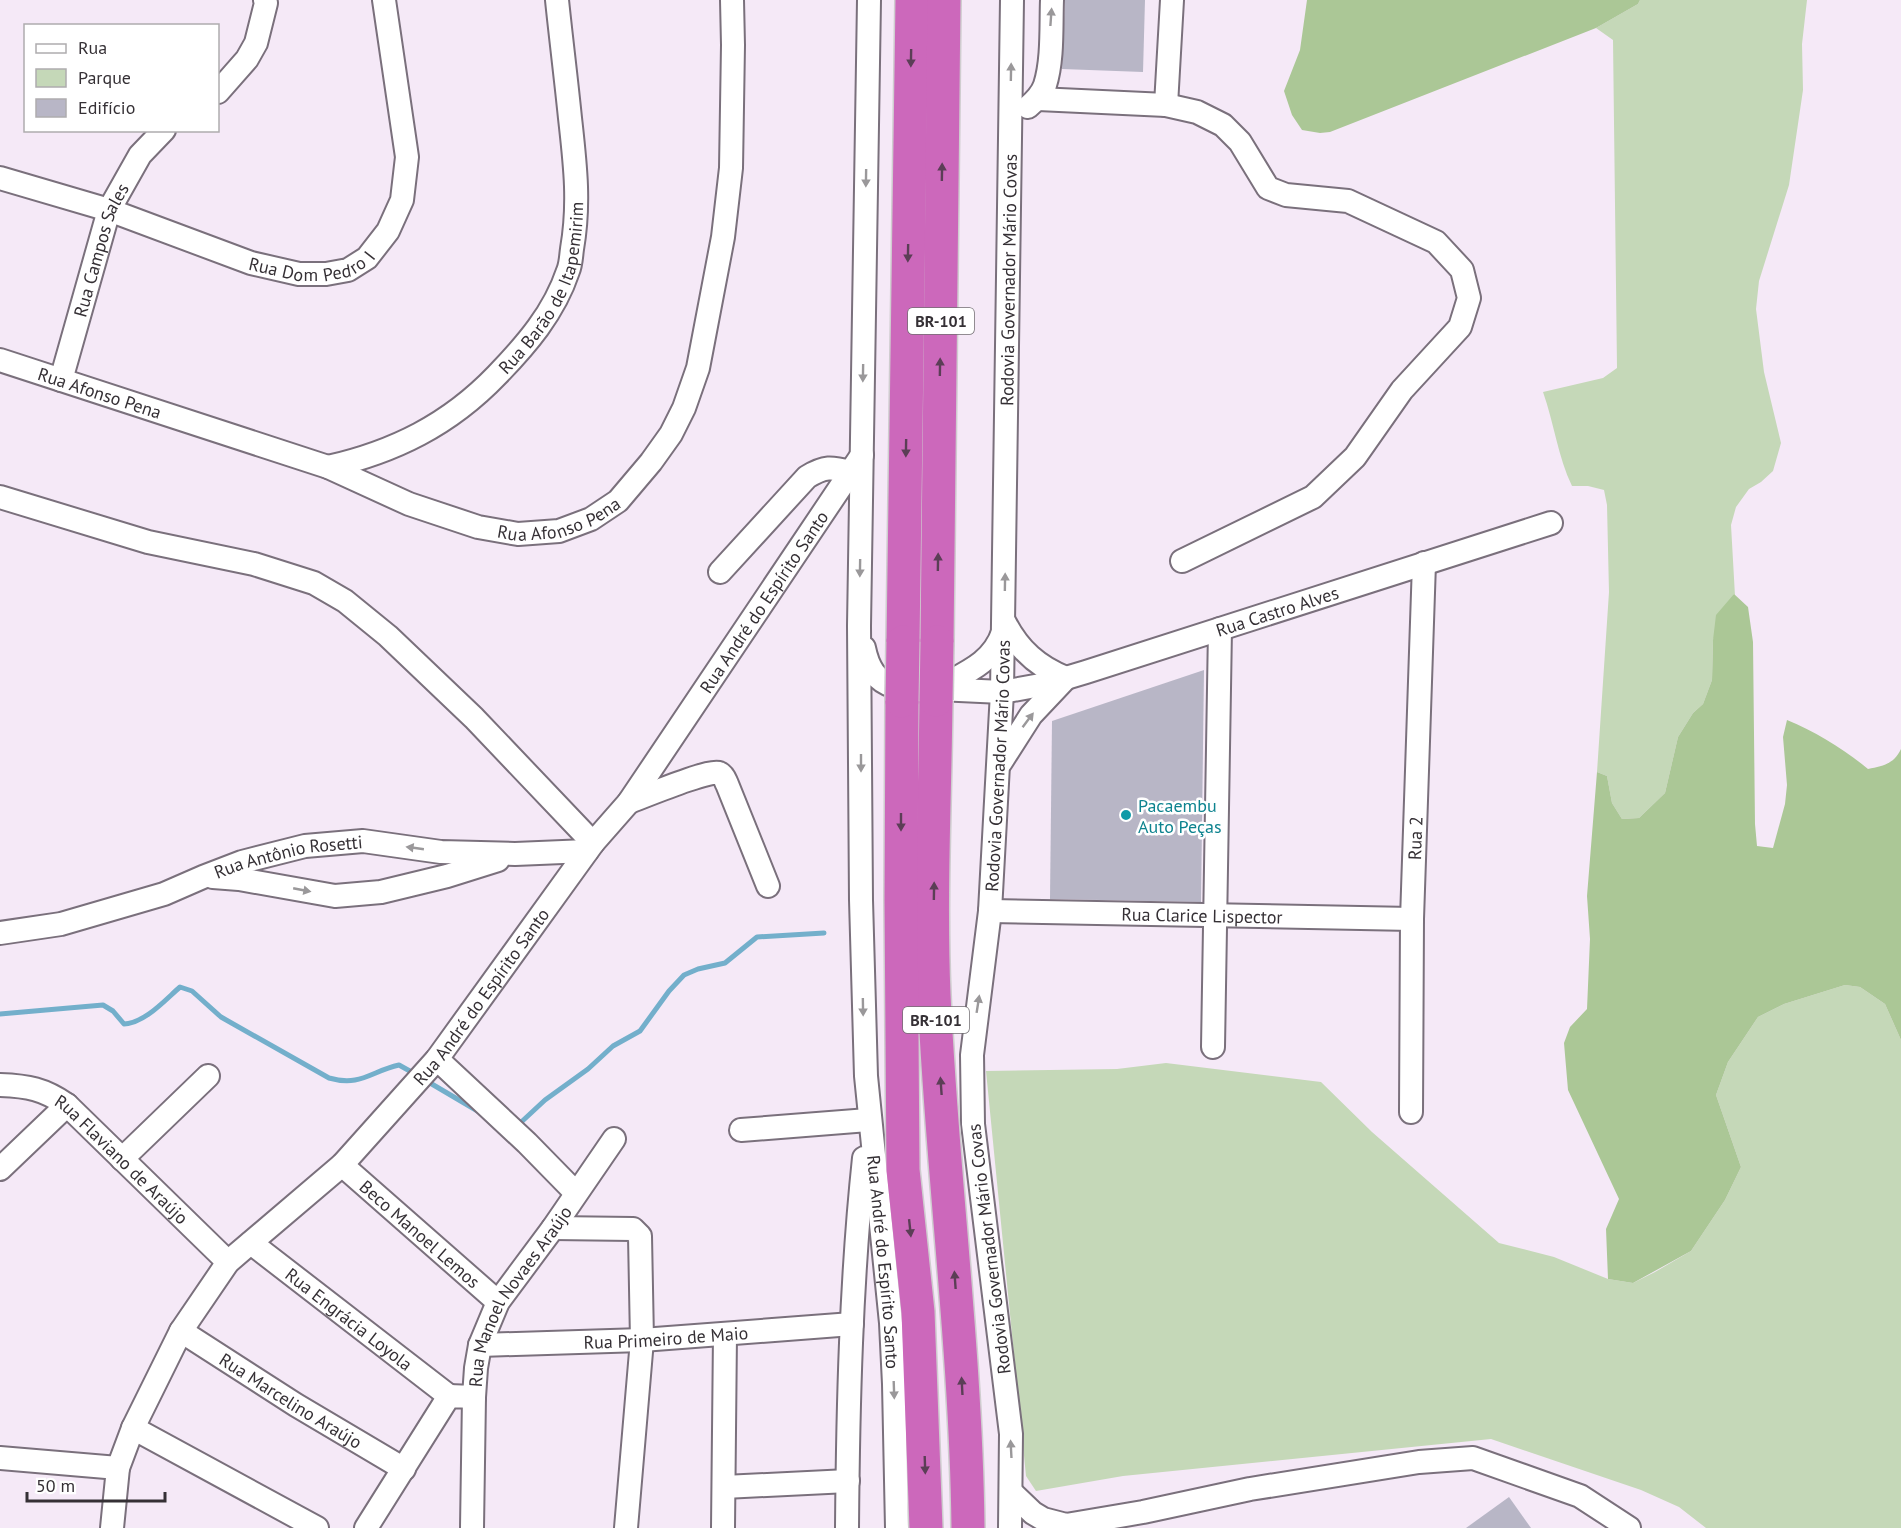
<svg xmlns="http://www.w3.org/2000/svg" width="1901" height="1528" font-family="'PT Sans',sans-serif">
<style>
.green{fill:#c5d8b8}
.forest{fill:#abc796}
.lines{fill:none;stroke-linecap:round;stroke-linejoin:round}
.stream{stroke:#73afcb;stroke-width:5}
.building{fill:#b8b6c6}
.minor-casing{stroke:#7a707c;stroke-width:26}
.highway-casing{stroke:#cfcdcf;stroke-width:36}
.minor{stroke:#fff;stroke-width:22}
.highway{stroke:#cc68bb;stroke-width:33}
.highway-bridge-casing{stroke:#cfcdcf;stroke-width:36;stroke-linecap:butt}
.highway-bridge{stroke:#cc68bb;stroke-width:33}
.oneway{fill:#9a989a}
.oneway2{fill:#5b3e56}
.culture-dot{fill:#0f9aa8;stroke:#fff;stroke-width:2}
.labels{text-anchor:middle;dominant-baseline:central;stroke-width:5;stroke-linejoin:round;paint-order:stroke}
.shield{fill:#fff;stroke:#726e72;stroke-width:1.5}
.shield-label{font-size:16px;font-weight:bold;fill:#353035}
.street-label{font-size:18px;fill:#353035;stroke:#fff}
.culture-label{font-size:18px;fill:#0d838f;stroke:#fff;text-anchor:start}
</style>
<rect width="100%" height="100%" fill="#f5e9f7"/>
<g class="green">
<path d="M1640,0H1807L1802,44L1803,90L1789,185L1759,281L1756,309L1764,372L1781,443L1773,471L1761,482L1749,489L1736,507L1731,525L1735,596L1734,594L1713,640L1712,680L1703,704L1693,713L1678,737L1665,793L1639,818L1622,819L1612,803L1607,776L1597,772L1609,592L1607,505L1604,490L1588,486H1572C1558,457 1554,423 1543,392L1603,378L1617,368L1613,40L1596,28L1638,4Z"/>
<polygon points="1845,985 1860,987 1885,1004 1901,1040 1901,1528 1706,1528 1679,1507 1641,1490 1491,1439 1123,1476 1036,1491 1026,1476 986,1071 1117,1069 1166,1063 1321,1082 1372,1132 1499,1243 1554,1257 1608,1279 1633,1283 1655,1272 1691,1251 1725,1200 1741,1167 1716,1095 1728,1062 1758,1017 1784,1004"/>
</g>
<g class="forest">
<polygon points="1307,0 1640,0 1638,4 1596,28 1330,132 1320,133 1302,130 1292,115 1284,91 1300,50"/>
<path d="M1734,594L1748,607L1753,642L1755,824L1757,846L1773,848L1785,804L1787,785L1783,737L1787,720C1816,732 1844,749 1868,769C1883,766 1894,764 1901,749V1040L1885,1004L1860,987L1845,985L1784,1004L1758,1017L1728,1062L1716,1095L1741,1167L1725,1200L1691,1251L1633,1283L1608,1279L1606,1229L1619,1199L1568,1090L1564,1043L1570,1027L1587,1009L1590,939L1587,896L1597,772L1607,776L1612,803L1622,819L1639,818L1665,793L1678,737L1693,713L1703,704L1712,680L1713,640L1716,615Z"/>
</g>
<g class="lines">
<g class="stream">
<path d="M0,1014L103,1005L113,1011L124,1024C145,1023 165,1000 180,987L192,991L221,1017L329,1078C361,1087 371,1071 399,1065L417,1075"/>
<polyline points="425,1080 481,1113"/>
<polyline points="517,1126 545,1100 588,1069 613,1046 640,1031 669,991 684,975 698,969 725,963 757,937 824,933"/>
</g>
</g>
<g class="building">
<polygon points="1065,0 1145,0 1143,72 1062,69"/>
<polygon points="1204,670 1201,902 1050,899 1052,721"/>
<polygon points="1509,1497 1531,1528 1466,1528"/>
</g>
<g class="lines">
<defs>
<g id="minor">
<path id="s1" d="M869,0L859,626L861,900L866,1076L891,1323L894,1384L897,1528"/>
<polyline points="218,92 247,59 256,43 266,3 265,0"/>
<polyline points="1038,99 1166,105 1172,0"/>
<polyline points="1166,105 1197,112 1223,125 1240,142 1268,188 1286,195 1348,201 1436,242 1462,270 1469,298 1460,327 1402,390 1355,457 1313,497 1182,561"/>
<path d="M1028,107C1035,101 1042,94 1045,85C1053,60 1051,26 1052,0"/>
<path id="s2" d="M0,178L109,210L251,263L299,274H326L348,270L367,258L388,231L402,200L407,157L384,0"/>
<path id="s3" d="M0,360L328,467L409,504L478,527L518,534L559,531L591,519L618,501L651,462L671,434L684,408L698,368L723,237L731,168L733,45L732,0"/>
<path id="s4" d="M61,380L109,210L140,155L164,130"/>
<path id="s5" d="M328,467C394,452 449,425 497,375C526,345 554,313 568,271C571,264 571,256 572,249C580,203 575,163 570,118C566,78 561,39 557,0"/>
<polyline points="0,497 148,542 254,564 314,583 345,601 388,636 474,718 593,843"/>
<path d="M720,572L807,477C825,466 831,467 851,472"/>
<path d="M1005,623C1019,650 1038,667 1066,678"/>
<path id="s6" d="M864,648C868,667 875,681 895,687L1002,692L1046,684L1086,672L1551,523"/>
<path d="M938,688C965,673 993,663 1003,632"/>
<polyline points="1001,762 1031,715 1065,679"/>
<path d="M629,802C643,797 710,769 719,773C724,775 725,780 727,784L768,886"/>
<polyline points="213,877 239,879 335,896 381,892 447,876 498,860"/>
<path id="s7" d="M990,911L1412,919"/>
<path id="s8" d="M0,933L61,924L164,894L203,877L242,862L305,846L363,841L441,852L515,854L587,851"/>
<polyline points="1213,1047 1220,629"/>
<polyline points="437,1059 527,1143 576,1193"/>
<path id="s9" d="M0,1085C28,1086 44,1089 67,1105L228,1262"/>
<path id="s10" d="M1411,1112L1412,919L1424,563"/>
<polyline points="741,1130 868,1120"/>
<polyline points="122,1159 208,1076"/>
<path id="s11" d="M342,1165L498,1302"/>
<polyline points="0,1169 67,1105"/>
<polyline points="553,1228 633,1229 640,1236 642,1340 626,1528"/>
<path id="s12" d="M251,1243L449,1396"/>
<path id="s13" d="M181,1331L296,1405L404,1469"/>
<path id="s14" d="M480,1345L642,1340L852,1324"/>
<polyline points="133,1428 317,1528"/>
<polyline points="0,1458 118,1468"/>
<polyline points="724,1487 848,1481"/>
<polyline points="1011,1492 1033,1513 1043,1519 1066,1525 1143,1512 1250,1489 1419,1462 1473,1458 1580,1496 1629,1528"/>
<path id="s15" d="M112,1528L118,1468L133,1428L181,1331L228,1262L342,1165L437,1059L593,843L629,802L862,455"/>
<path id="s16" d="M366,1528L449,1396L474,1397L476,1368L480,1345L498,1302L553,1228L614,1139"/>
<polyline points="472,1528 474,1397"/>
<polyline points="723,1528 725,1334"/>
<path d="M847,1528C848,1405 851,1281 864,1158"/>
<path id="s17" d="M1010,1528L1011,1434L973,1124L972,1055L990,911L1002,692L1012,0"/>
</g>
<g id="highway">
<polyline points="903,642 912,0"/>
<polyline points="937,642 944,0"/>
<path d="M936,700C935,798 930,897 934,995C942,1173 966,1350 968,1528"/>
<polyline points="902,701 901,901 903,1170 918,1312 926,1528"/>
</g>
</defs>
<use href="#minor" class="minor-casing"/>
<use href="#highway" class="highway-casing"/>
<use href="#minor" class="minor"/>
<use href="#highway" class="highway"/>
<defs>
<g id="highway-bridge">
<polyline points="936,700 937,642"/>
<polyline points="902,701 903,642"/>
</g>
</defs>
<use href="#highway-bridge" class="highway-bridge-casing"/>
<use href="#highway-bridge" class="highway-bridge"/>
</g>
<defs><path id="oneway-solid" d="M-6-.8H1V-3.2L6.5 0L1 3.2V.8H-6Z" transform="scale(1.5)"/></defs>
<g class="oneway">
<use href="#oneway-solid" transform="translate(1051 17) rotate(-86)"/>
<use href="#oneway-solid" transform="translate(1011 72) rotate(-89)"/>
<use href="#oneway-solid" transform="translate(866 178) rotate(91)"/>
<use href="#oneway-solid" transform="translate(863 373) rotate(91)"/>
<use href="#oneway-solid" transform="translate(860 568) rotate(91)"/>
<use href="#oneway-solid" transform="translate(1005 582) rotate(-89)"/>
<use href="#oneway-solid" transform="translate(1028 720) rotate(-53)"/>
<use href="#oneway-solid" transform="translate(861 763) rotate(90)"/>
<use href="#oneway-solid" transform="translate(415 848) rotate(-172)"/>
<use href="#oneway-solid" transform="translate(302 890) rotate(11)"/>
<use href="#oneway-solid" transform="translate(978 1004) rotate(-81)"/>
<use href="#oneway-solid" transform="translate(863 1007) rotate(89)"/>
<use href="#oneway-solid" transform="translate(894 1390) rotate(88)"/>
<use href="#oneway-solid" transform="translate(1011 1449) rotate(-93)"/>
</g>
<g class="oneway2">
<use href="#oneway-solid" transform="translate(911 58) rotate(91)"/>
<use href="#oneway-solid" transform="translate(942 172) rotate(-89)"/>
<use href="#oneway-solid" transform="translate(908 253) rotate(91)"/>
<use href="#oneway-solid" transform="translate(940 367) rotate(-89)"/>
<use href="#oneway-solid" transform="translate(906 448) rotate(91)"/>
<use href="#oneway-solid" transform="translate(938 562) rotate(-89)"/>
<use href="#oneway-solid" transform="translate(901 822) rotate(90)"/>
<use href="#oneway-solid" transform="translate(934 891) rotate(-89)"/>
<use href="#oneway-solid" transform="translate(941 1086) rotate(-94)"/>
<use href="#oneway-solid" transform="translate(910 1228) rotate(84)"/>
<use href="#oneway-solid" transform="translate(955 1280) rotate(-94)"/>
<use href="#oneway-solid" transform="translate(962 1386) rotate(-93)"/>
<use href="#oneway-solid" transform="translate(925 1465) rotate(88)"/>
</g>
<circle class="culture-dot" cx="1126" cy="815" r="6"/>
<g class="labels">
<g class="shield">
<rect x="908" y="308" width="66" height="26" rx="4.5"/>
<rect x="903" y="1007" width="66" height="26" rx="4.5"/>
</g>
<g class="shield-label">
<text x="941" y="321">BR-101</text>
<text x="936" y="1020">BR-101</text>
</g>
<g class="street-label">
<text stroke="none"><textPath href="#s4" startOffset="136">Rua Campos Sales</textPath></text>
<text stroke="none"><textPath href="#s2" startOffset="328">Rua Dom Pedro I</textPath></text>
<text stroke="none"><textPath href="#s17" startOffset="1252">Rodovia Governador Mário Covas</textPath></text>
<text stroke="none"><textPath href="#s5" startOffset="297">Rua Barão de Itapemirim</textPath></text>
<text stroke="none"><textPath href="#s3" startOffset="105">Rua Afonso Pena</textPath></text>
<text stroke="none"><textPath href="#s3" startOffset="591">Rua Afonso Pena</textPath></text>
<text stroke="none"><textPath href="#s15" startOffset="1149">Rua André do Espírito Santo</textPath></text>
<text stroke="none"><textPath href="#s6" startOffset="447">Rua Castro Alves</textPath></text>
<text stroke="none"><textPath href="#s17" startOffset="766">Rodovia Governador Mário Covas</textPath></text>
<text stroke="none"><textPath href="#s10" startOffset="274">Rua 2</textPath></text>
<text stroke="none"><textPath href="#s8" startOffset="300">Rua Antônio Rosetti</textPath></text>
<text stroke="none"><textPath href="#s7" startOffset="212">Rua Clarice Lispector</textPath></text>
<text stroke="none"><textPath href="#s15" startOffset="663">Rua André do Espírito Santo</textPath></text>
<text stroke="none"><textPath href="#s9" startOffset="148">Rua Flaviano de Araújo</textPath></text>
<text stroke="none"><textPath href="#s11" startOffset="104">Beco Manoel Lemos</textPath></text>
<text transform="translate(989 1249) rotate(-97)">Rodovia Governador Mário Covas</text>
<text stroke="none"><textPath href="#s1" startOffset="1263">Rua André do Espírito Santo</textPath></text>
<text stroke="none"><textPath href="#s16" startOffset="294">Rua Manoel Novaes Araújo</textPath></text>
<text stroke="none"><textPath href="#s12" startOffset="124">Rua Engrácia Loyola</textPath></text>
<text stroke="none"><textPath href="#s14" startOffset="186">Rua Primeiro de Maio</textPath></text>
<text stroke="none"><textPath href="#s13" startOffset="130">Rua Marcelino Araújo</textPath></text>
</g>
<g class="culture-label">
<text x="1138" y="805">Pacaembu<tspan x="1138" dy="21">Auto Peças</tspan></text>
</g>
</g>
<rect x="24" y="24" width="195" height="108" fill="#ffffff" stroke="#aeacae" stroke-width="1.5"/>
<rect x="36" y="44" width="30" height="9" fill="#ffffff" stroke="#aeacae" stroke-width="1.5"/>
<text x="78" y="54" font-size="18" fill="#353035">Rua</text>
<rect x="36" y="69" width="30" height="18" fill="#c5d8b8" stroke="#aeacae" stroke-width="1.5"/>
<text x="78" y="84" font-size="18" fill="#353035">Parque</text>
<rect x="36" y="99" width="30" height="18" fill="#b8b6c6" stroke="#aeacae" stroke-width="1.5"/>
<text x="78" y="114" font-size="18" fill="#353035">Edifício</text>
<path d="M27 1492v9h138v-9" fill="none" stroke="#353035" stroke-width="3"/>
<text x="36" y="1492" font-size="18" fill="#353035" stroke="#ffffff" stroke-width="4.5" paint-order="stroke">50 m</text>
</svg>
